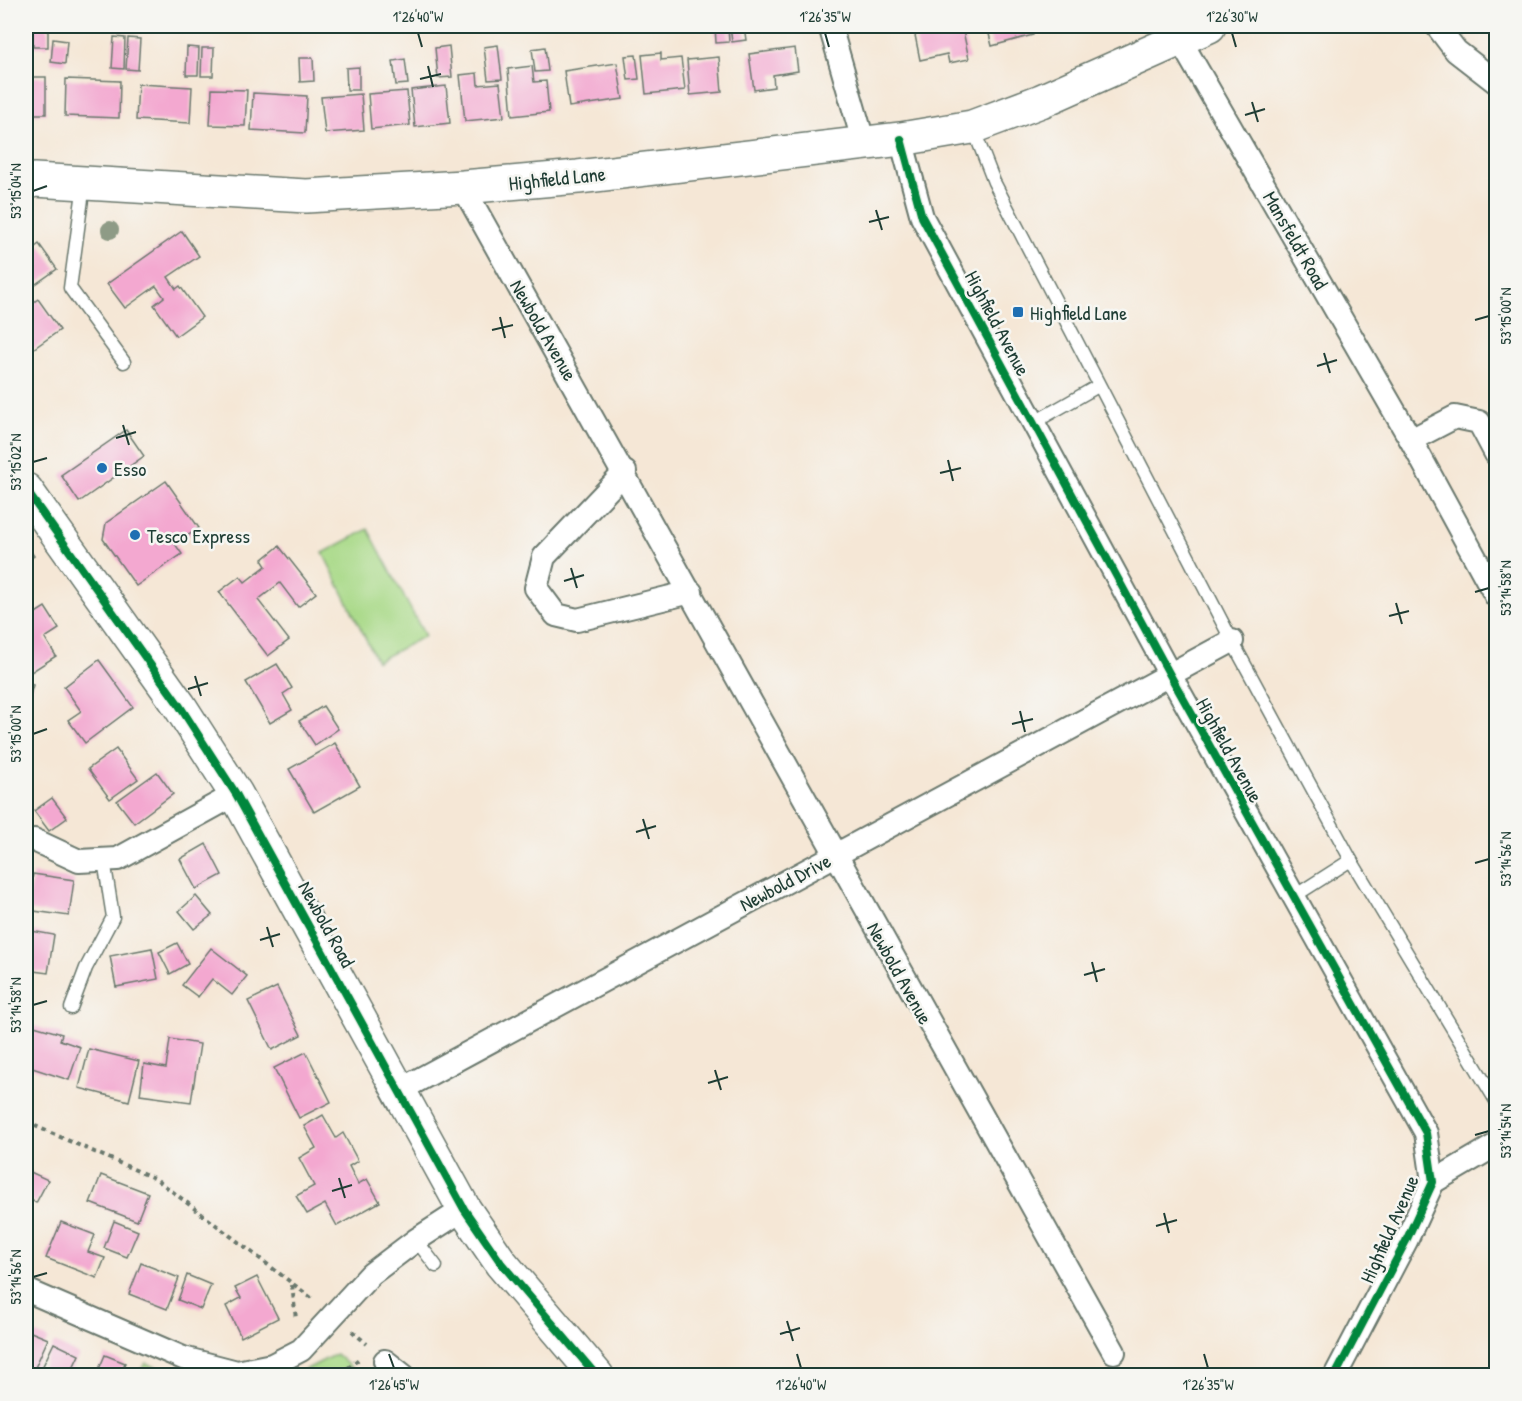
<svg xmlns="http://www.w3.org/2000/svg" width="1522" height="1401" font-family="'Patrick Hand',sans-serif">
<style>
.green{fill:#a8d987;stroke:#648b5e;stroke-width:1.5}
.building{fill:#f3a8d0}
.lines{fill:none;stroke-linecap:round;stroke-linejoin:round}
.lane-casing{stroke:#6a786d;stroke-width:15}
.street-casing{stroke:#6a786d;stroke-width:26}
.secondary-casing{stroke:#6a786d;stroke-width:36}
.path{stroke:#6a786d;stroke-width:4;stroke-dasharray:4.5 4.5;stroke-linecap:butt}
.lane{stroke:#fff;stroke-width:12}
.street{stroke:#fff;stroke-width:22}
.secondary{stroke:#fff;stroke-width:33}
.cycleway-casing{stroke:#f6f6f2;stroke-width:11}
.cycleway{stroke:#00873e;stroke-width:8}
.tree{fill:#8e9b86}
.ticks{fill:none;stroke:#1f3d34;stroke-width:2}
.poi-dot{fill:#1f6fb2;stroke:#f6f6f2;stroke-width:2}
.labels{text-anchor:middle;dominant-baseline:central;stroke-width:5;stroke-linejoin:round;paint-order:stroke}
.street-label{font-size:20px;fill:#1f3d34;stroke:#f6f6f2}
.poi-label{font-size:20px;fill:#1f3d34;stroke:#f6f6f2;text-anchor:start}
.neatline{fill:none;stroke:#1f3d34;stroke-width:2}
.ticks-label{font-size:15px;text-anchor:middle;fill:#1f3d34}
</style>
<rect width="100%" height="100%" fill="#f6f6f2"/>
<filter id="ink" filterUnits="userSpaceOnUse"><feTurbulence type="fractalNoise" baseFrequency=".0167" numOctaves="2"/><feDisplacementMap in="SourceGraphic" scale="12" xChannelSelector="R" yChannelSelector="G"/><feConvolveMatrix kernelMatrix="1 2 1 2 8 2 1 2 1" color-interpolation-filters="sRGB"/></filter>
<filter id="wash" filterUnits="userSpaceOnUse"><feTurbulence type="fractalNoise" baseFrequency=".008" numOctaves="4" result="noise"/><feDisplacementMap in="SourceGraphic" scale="24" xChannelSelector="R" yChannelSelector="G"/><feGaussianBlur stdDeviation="1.35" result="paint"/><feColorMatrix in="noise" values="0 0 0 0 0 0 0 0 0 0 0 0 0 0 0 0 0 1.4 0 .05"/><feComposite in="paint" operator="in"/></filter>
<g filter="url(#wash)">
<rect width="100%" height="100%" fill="#f5e7d6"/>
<g class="green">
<polygon points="368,529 425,636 377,661 323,553"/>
<polygon points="336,1354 357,1373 356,1375 295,1375"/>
<polygon points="146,1363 174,1375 137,1375"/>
</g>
<g id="blocks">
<g class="building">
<rect x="33" y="26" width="15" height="21"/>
<polygon points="715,26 728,26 729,42 716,43"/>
<polygon points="730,26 744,26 746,40 732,42"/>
<polygon points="955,26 962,26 969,59 949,63 947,54 920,60 915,35"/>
<polygon points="987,26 1031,26 1033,35 992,46"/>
<polygon points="114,37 125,38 124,69 112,68"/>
<polygon points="128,38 140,39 138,70 126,69"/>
<polygon points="53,39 67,41 65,64 51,62"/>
<polygon points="498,45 502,79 488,80 484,47"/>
<polygon points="449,46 452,77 438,78 435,48"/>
<polygon points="187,47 199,48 198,75 186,75"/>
<polygon points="545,47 548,71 535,72 532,49"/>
<polygon points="202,48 214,48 213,76 201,76"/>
<polygon points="795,48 798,71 773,75 774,87 754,90 749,54"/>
<polygon points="661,53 661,60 681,58 685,90 646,94 642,55"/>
<polygon points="636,55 639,79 628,80 625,56"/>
<polygon points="719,57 722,92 690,95 687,60"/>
<polygon points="299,58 313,58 314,81 300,82"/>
<polygon points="405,59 408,84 396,85 393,61"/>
<polygon points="617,63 623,99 569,107 564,71"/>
<polygon points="532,66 534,82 546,81 549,112 512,116 508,69"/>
<polygon points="359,67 359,90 347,90 346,68"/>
<polygon points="477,73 478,85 500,83 504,117 465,121 460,75"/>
<rect x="26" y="77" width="20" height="37"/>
<polygon points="66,79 120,81 119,118 65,116"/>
<polygon points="138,84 192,87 190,123 136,120"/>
<polygon points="446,86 450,123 415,127 411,90"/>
<polygon points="212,89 247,90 245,126 210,125"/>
<polygon points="407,91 410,125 371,129 368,94"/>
<polygon points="253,93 307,96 305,133 251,130"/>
<polygon points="361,94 364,130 325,133 321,97"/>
<polygon points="182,231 199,256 168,277 176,289 180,286 202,317 176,336 154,305 164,297 156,286 125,308 107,284"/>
<polygon points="39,244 57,269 26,291 34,302 38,299 60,330 33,349 26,338 26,254"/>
<polygon points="126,430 144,456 79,502 61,475"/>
<polygon points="166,481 199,528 175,544 182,554 136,586 103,539 106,523"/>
<polygon points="26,544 34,556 26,562"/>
<polygon points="279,546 316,593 298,607 280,583 258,600 289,640 268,656 219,592 240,576 245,582 266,566 262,560"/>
<polygon points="45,607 59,629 45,638 56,656 28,674 26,671 26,619"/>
<polygon points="99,660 133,707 85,743 68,720 81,711 64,687"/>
<polygon points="277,664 292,688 283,694 292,710 270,723 246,682"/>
<polygon points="26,683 33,685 26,709"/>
<polygon points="323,706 338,729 315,745 299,721"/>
<polygon points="335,743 360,786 314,812 289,769"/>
<polygon points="116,749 138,779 110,799 88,769"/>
<polygon points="157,772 173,794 134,823 117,801"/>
<polygon points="52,798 67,818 49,831 34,811"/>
<polygon points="206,844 222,875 196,889 180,859"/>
<polygon points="33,874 74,880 69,916 27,910"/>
<polygon points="196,896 212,915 194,929 179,911"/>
<polygon points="26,930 54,935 48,973 26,970"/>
<polygon points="177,943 188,964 170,974 159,952"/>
<polygon points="152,948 158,979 116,987 110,956"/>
<polygon points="211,948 247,976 232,995 212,979 198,997 182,985"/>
<polygon points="277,987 301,1035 272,1050 248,1001"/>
<polygon points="26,1025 31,1027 26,1039"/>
<polygon points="34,1026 62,1034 60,1040 80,1047 69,1080 26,1066 26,1053"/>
<polygon points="170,1039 200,1044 191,1102 140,1095 144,1064 166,1068"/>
<polygon points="89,1049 139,1061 129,1101 79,1088"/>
<polygon points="306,1052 331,1102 299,1118 274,1068"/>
<polygon points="323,1115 336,1138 343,1133 358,1161 349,1166 358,1184 367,1179 380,1202 337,1226 325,1204 307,1214 296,1196 314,1186 299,1158 316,1148 304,1126"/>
<polygon points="26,1170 48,1180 36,1203 26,1197"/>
<polygon points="101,1175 148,1193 137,1221 90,1203"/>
<polygon points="114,1221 138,1231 127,1257 104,1248"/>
<polygon points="61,1222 95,1235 88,1252 105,1258 97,1278 46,1258"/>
<polygon points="141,1263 179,1278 167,1309 129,1294"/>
<polygon points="187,1275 211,1285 201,1309 178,1300"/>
<polygon points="257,1277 278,1318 241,1337 226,1306 241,1298 235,1288"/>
<polygon points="26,1330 48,1339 33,1372 26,1369"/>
<polygon points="54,1343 79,1355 69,1376 38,1376"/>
<polygon points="105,1355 125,1363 119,1376 96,1376"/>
</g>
</g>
</g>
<g filter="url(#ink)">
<use href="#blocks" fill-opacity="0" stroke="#6a786d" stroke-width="1.5"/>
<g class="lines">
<defs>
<g id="lane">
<polyline points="973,128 994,182 1232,641 1351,860 1496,1101"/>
<polyline points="84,184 70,288 124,362"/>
<polyline points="1033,423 1098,386"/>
<polyline points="1293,897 1351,860"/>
<polyline points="71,1008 86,968 113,917 104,860"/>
<polyline points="416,1240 436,1266"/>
</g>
<g id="street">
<polyline points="830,26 864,144"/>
<polyline points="1437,26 1456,51 1496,82"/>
<polyline points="1180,40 1411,440 1496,596"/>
<polyline points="901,139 922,217 1170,675 1426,1133 1433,1182 1406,1241 1335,1376"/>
<polyline points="463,187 1114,1352"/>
<polyline points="1411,440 1455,417 1479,422 1496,454"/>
<polyline points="625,472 544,557 536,588 556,615 577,620 691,592"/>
<polyline points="34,840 79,861 118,859 236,794"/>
<polyline points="400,1090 1232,641"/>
<polyline points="1433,1182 1496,1145"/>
<polyline points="26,1290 183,1358 237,1372 272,1365 301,1350 371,1274 416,1240 464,1209"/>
<polyline points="385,1361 404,1376"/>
</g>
<g id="secondary">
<polyline points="26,183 34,180 306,196 463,187 578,177 901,139 972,127 1041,101 1209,26"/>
<polyline points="26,490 179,705 236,794 464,1209 501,1263 597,1376"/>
</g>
</defs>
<use href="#lane" class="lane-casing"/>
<use href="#street" class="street-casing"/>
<use href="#secondary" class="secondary-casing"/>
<g class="path">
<polyline points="26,1122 156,1179 314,1300"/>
<polyline points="292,1285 296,1319"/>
<polyline points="352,1331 367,1344"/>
<polyline points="314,1371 341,1374 360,1358"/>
</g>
<use href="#lane" class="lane"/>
<use href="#street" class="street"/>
<use href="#secondary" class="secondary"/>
<defs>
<g id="cycleway">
<polyline points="901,139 922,217 1170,675 1426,1133 1433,1182 1406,1241 1335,1376"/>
<polyline points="26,490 179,705 236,794 464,1209 501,1263 597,1376"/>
</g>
</defs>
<use href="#cycleway" class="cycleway-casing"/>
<use href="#cycleway" class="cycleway"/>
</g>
<circle class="tree" cx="110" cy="230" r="9"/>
</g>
<path class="ticks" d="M418,33L422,47M825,33L829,47M1232,33L1236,47M428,66L433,87M420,79L441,74M1252,102L1258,122M1245,115L1265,109M33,191L47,186M876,210L882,230M869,222L889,217M500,317L505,338M1475,320L1489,316M492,330L513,325M1324,353L1330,373M1317,366L1337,360M123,425L129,445M116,438L136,432M948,460L953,481M33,462L47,458M940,473L961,468M571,568L577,588M564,581L584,575M1475,592L1489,588M1396,603L1402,624M1389,616L1409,611M195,676L201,696M188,689L208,683M1020,711L1025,732M1012,724L1033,719M33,734L47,729M643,819L649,839M636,832L656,826M1475,863L1489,859M267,927L273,947M260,940L280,934M1092,962L1097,982M1084,975L1105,969M33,1005L47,1001M715,1070L721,1090M708,1083L728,1077M1475,1135L1489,1131M339,1178L345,1198M332,1191L352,1185M1164,1213L1169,1233M1156,1226L1177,1220M33,1277L47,1273M787,1321L793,1341M780,1334L800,1328M389,1354L394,1368M797,1354L801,1368M1204,1354L1208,1368"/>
<g class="poi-dot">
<rect x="1012" y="306" width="12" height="12" rx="3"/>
<circle cx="102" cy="468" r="6"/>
<circle cx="135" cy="535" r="6"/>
</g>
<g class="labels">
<g class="street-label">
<text transform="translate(557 178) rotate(-6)">Highfield Lane</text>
<text transform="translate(1296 240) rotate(60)">Mansfeldt Road</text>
<text transform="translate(998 323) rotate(62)">Highfield Avenue</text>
<text transform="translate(544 330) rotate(60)">Newbold Avenue</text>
<text transform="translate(1230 750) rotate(61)">Highfield Avenue</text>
<text transform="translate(785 882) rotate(-28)">Newbold Drive</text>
<text transform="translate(327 924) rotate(61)">Newbold Road</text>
<text transform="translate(900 973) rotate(61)">Newbold Avenue</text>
<text transform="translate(1389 1229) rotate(-66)">Highfield Avenue</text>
</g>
<g class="poi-label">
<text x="1030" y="312">Highfield Lane</text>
<text x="114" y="468">Esso</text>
<text x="147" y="535">Tesco Express</text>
</g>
</g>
<rect width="1522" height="1401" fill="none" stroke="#f6f6f2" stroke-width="66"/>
<rect x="33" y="33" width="1456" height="1335" class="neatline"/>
<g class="ticks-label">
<text x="418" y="22">1°26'40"W</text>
<text x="825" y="22">1°26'35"W</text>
<text x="1232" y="22">1°26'30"W</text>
<text transform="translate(16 191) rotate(-90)" y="5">53°15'04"N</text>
<text transform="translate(1506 316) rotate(-90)" y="5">53°15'00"N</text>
<text transform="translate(16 462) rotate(-90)" y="5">53°15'02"N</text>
<text transform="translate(1506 588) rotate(-90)" y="5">53°14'58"N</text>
<text transform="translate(16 734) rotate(-90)" y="5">53°15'00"N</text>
<text transform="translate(1506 859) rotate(-90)" y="5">53°14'56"N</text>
<text transform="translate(16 1005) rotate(-90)" y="5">53°14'58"N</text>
<text transform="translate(1506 1131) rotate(-90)" y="5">53°14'54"N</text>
<text transform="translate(16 1277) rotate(-90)" y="5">53°14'56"N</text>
<text x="394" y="1390">1°26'45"W</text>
<text x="801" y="1390">1°26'40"W</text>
<text x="1208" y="1390">1°26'35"W</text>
</g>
</svg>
